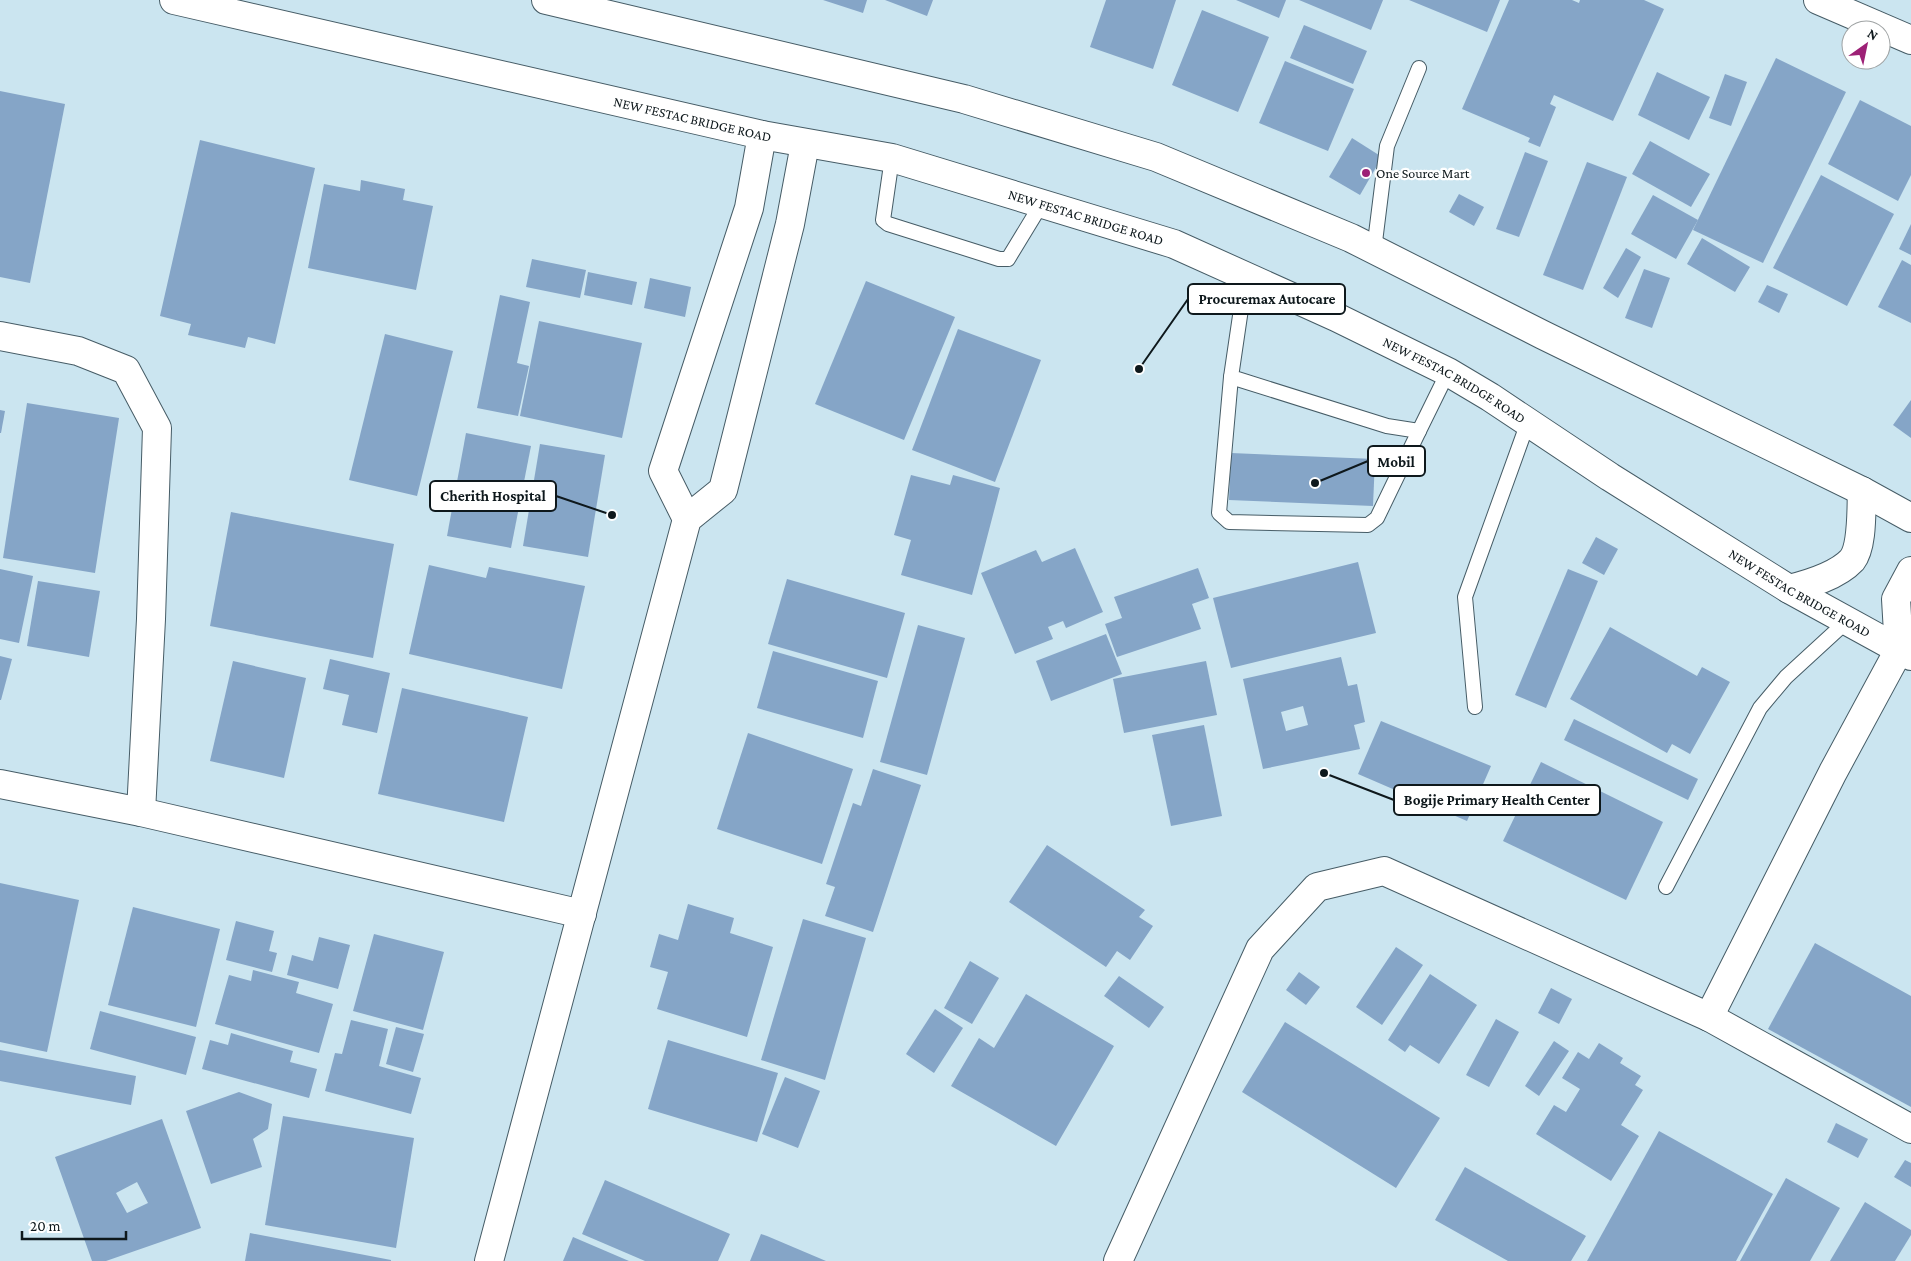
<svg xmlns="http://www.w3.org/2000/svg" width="1911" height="1261" font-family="'Crimson Pro',serif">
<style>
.building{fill:#85a5c7;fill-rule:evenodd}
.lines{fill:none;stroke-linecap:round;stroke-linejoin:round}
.lane-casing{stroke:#465c66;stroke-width:16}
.street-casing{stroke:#465c66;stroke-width:30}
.secondary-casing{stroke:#465c66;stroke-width:30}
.lane{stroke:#fff;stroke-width:14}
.street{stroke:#fff;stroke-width:28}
.secondary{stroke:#fff;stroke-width:28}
.poi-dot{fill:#9d2076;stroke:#fff;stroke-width:2}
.labels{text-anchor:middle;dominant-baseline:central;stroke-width:4.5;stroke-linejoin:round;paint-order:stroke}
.street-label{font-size:14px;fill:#0e181c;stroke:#fff}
.poi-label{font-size:14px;fill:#0e181c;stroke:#fff;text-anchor:start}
.leader{fill:none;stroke:#0e181c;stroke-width:2}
.callout-dot{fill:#0e181c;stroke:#fff;stroke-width:2}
.callout{fill:#fff;stroke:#0e181c;stroke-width:2}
.callout-label{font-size:15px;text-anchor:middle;font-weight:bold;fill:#0e181c}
</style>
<rect width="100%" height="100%" fill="#cbe5f0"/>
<g class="building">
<polygon points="823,0 867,0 863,13"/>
<polygon points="885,0 933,0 927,16"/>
<polygon points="1106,0 1176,0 1153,69 1090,47"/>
<polygon points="1236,0 1286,0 1279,18"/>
<polygon points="1299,0 1383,0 1371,30"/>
<polygon points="1409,0 1500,0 1487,32"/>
<polygon points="1509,0 1572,0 1579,3 1580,0 1644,0 1664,9 1613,121 1554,95 1550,104 1556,107 1540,147 1528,142 1530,138 1462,109"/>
<polygon points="1202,10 1269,37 1238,112 1172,85"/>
<polygon points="1304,25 1367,51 1353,84 1290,58"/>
<polygon points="1776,58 1846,92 1763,263 1693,230"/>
<polygon points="1285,61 1354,89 1328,151 1259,123"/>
<polygon points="1657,72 1710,97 1689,140 1638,115"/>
<polygon points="1725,74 1747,82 1731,126 1709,118"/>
<polygon points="0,91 65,104 30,283 0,277"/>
<polygon points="1860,100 1911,126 1911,175 1898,201 1828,164"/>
<polygon points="1352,138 1382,157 1360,195 1329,177"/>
<polygon points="200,140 315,168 275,344 248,337 245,348 188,335 191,324 160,316"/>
<polygon points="1650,141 1710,174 1691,207 1632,174"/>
<polygon points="1525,152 1548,161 1519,237 1496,229"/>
<polygon points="1587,162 1627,177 1583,290 1543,275"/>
<polygon points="1821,175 1894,214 1847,306 1773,268"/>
<polygon points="361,180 405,189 403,200 433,206 416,290 308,268 324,184 360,191"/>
<polygon points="1459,194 1484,207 1474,226 1449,212"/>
<polygon points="1653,195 1698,220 1676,259 1631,234"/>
<polygon points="1911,224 1911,255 1899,249"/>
<polygon points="1702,238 1750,267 1735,292 1687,264"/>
<polygon points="1626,248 1641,257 1618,298 1603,288"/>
<polygon points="532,259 586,270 580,298 526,287"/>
<polygon points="1902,260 1911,265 1911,323 1878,307"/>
<polygon points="1644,269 1670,278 1652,328 1625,318"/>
<polygon points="588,272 637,282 632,305 584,295"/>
<polygon points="650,278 691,287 685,317 644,308"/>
<polygon points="866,281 955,317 904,440 815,404"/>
<polygon points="1767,285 1788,294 1779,313 1758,302"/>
<polygon points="500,295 530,302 517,363 529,366 518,416 477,408"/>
<polygon points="539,321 642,343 622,438 520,416"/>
<polygon points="958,329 1041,360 995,482 912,450"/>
<polygon points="385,334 453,351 417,496 349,480"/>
<polygon points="1911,400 1911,438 1893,425"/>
<polygon points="27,403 119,418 95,573 3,558"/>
<polygon points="0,410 5,411 1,433 0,433"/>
<polygon points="466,433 531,446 511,548 447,536"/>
<polygon points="540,444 605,455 588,557 523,546"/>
<polygon points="1231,453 1375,459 1373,506 1229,500"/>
<polygon points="911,475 950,485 953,475 1000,488 972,595 901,575 911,540 894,535"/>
<polygon points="231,512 394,544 373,658 210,626"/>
<polygon points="1596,537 1618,549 1604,575 1582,563"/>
<polygon points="1075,548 1103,612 1066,628 1063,621 1048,627 1053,639 1015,654 981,573 1036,550 1042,562"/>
<polygon points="1358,562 1376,633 1231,668 1213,598"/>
<polygon points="429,565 486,578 489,567 585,586 562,689 409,654"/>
<polygon points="1198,568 1209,598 1192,604 1201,629 1117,657 1105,624 1122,618 1114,597"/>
<polygon points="0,569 33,576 19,643 0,639"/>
<polygon points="1568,569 1598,581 1546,708 1515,695"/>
<polygon points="787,579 905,613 887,678 768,644"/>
<polygon points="38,581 100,591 89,657 27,646"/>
<polygon points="918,625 965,638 927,775 880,762"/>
<polygon points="1610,627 1697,676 1702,667 1730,682 1690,754 1672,744 1667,753 1570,699"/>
<polygon points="1106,634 1122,674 1051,701 1036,661"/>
<polygon points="773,651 878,681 863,738 757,708"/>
<polygon points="0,656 12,659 1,700 0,700"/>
<path d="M1341,657L1348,686L1357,684L1365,722L1354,725L1360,749L1263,769L1243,679ZM1303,706L1308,725L1286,731L1281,712Z"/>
<polygon points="330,659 390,673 377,733 342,725 349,695 323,689"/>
<polygon points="233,661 306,678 284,778 210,761"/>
<polygon points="1206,661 1217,715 1124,733 1113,679"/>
<polygon points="402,688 528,717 504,822 378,794"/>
<polygon points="1574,719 1698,779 1688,800 1564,740"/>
<polygon points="1381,721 1491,766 1467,821 1358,774"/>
<polygon points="1204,725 1222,816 1171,826 1152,735"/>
<polygon points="748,733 853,769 822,864 717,829"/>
<polygon points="1541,762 1663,822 1626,900 1503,841"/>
<polygon points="873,769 921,785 873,932 825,916 835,887 826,884 853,803 861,806"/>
<polygon points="1047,845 1145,910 1139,917 1153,926 1130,960 1117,951 1106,967 1009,902"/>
<polygon points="0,883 79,900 47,1052 0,1042"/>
<polygon points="688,904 734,918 730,933 773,947 747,1037 657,1009 668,972 650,967 659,934 678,940"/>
<polygon points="133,907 220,929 196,1027 108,1005"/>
<polygon points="803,919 866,938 825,1080 761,1060"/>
<polygon points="236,921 274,931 269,951 277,953 272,972 226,960"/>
<polygon points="374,934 444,952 423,1030 353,1011"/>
<polygon points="319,937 350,945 338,989 287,975 292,955 313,961"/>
<polygon points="1815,943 1911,996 1911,1107 1768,1029"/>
<polygon points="1396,947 1423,965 1382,1025 1356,1007"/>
<polygon points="970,961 999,978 972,1024 944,1008"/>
<polygon points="253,970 299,982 296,993 333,1004 319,1053 215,1024 229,975 251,981"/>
<polygon points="1299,972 1320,987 1306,1005 1286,990"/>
<polygon points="1430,974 1477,1005 1439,1064 1410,1045 1405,1052 1388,1040"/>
<polygon points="1119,976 1164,1007 1149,1028 1104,996"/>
<polygon points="1551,988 1572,999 1559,1024 1538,1013"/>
<polygon points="1026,994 1114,1046 1056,1146 951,1086 979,1038 994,1048"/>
<polygon points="935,1009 963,1028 934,1073 906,1054"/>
<polygon points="100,1011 196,1037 186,1075 90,1049"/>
<polygon points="1496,1019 1519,1032 1489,1087 1466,1075"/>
<polygon points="351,1020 388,1029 379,1066 421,1078 411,1114 325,1091 335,1053 342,1054"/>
<polygon points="1285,1022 1440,1118 1396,1188 1242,1092"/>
<polygon points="396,1027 424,1034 413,1072 386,1064"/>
<polygon points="231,1033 293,1051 290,1062 317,1069 309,1098 202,1069 210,1040 228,1045"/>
<polygon points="668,1040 778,1073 757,1142 648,1109"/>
<polygon points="1554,1041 1569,1051 1539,1096 1525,1086"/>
<polygon points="1599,1043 1623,1058 1620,1063 1641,1076 1635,1085 1643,1090 1621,1125 1639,1136 1611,1181 1536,1134 1554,1105 1566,1112 1580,1089 1562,1078 1578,1052 1589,1059"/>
<polygon points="0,1050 136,1076 131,1105 0,1081"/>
<polygon points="785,1077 820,1091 798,1148 762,1134"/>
<polygon points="239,1092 272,1104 268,1129 253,1139 262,1167 211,1184 186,1111"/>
<polygon points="283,1116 414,1138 396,1248 265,1225"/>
<path d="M162,1119L201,1228L106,1261H92L55,1157ZM137,1182L148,1203L127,1213L116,1193Z"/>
<polygon points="1836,1123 1868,1139 1858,1158 1827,1142"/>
<polygon points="1659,1131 1773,1194 1736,1261 1587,1261"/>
<polygon points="1905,1160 1911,1163 1911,1187 1894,1177"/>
<polygon points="1465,1167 1586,1236 1571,1261 1508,1261 1435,1220"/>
<polygon points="1786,1178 1840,1208 1810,1261 1740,1261"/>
<polygon points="605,1180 730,1234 718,1261 645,1261 582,1234"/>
<polygon points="1865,1202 1911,1230 1911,1235 1895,1261 1830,1261"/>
<polygon points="250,1233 391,1260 391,1261 245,1261"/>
<polygon points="761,1234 767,1236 826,1261 750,1261"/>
<polygon points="573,1237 629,1261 563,1261"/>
</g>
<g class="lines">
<defs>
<g id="lane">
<polyline points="892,158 883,220 888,224 999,259 1008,259 1042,203"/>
<polyline points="1374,250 1387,146 1419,68"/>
<polyline points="1246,275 1231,377 1387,426 1419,431 1448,372"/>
<polyline points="1231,377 1219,513 1229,522 1368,525 1377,518 1419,431"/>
<polyline points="1475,707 1465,597 1528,422"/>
<polyline points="1666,887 1760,708 1786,677 1847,621"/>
</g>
<g id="street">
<polyline points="1818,0 1911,40"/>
<polyline points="0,336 78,351 126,370 157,428 151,619 141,812"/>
<polyline points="687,519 663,471 749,208 762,135"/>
<polyline points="0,784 141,812 582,914"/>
<polyline points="1709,1017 1833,772 1899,650"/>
<polyline points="489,1261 687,519 723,490 790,224 805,144"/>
<polyline points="1118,1261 1260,949 1317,887 1384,871 1709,1017 1911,1129"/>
</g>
<g id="secondary">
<path id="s1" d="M174,0L762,135L892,158L1174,244L1336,317L1448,372L1490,397L1610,477L1789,589L1911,656"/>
<polyline points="546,0 964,99 1156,157 1351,238 1543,335 1862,491 1911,518"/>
<path d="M1789,589C1809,584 1837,576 1852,560C1863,546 1861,509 1862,491"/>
<polyline points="1899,650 1896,599 1911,571"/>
</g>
</defs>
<use href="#lane" class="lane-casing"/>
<use href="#street" class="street-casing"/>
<use href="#secondary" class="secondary-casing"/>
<use href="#lane" class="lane"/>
<use href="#street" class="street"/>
<use href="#secondary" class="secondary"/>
</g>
<circle class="poi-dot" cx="1366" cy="173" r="5"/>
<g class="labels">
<g class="street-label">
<text stroke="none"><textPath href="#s1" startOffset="532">NEW FESTAC BRIDGE ROAD</textPath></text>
<text stroke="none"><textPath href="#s1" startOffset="938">NEW FESTAC BRIDGE ROAD</textPath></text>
<text stroke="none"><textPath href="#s1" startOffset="1342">NEW FESTAC BRIDGE ROAD</textPath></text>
<text stroke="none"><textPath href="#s1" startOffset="1748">NEW FESTAC BRIDGE ROAD</textPath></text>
</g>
<g class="poi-label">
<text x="1376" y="173">One Source Mart</text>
</g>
</g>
<path class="leader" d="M1139 369L1188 299M1315 483L1368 461M612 515L556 496M1324 773L1394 800"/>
<g class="callout-dot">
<circle cx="1139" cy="369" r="5"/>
<circle cx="1315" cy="483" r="5"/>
<circle cx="612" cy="515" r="5"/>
<circle cx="1324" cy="773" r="5"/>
</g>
<g class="callout">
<rect x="1188" y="284" width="157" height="30" rx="5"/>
<rect x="1368" y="446" width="57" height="30" rx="5"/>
<rect x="430" y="481" width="126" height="30" rx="5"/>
<rect x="1394" y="785" width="206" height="30" rx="5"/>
</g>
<g class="callout-label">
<text x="1267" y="304">Procuremax Autocare</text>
<text x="1396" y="467">Mobil</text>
<text x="493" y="501">Cherith Hospital</text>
<text x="1497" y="805">Bogije Primary Health Center</text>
</g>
<g transform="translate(1866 45) rotate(33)"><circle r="24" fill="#ffffff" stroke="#9fa3a4"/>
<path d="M0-4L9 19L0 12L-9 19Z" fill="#9d2076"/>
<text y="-8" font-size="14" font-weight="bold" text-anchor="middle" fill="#0e181c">N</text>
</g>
<path d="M22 1231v8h104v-8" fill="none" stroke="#0e181c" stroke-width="2.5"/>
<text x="30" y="1231" font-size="15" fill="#0e181c" stroke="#ffffff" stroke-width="4" paint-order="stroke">20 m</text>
</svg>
